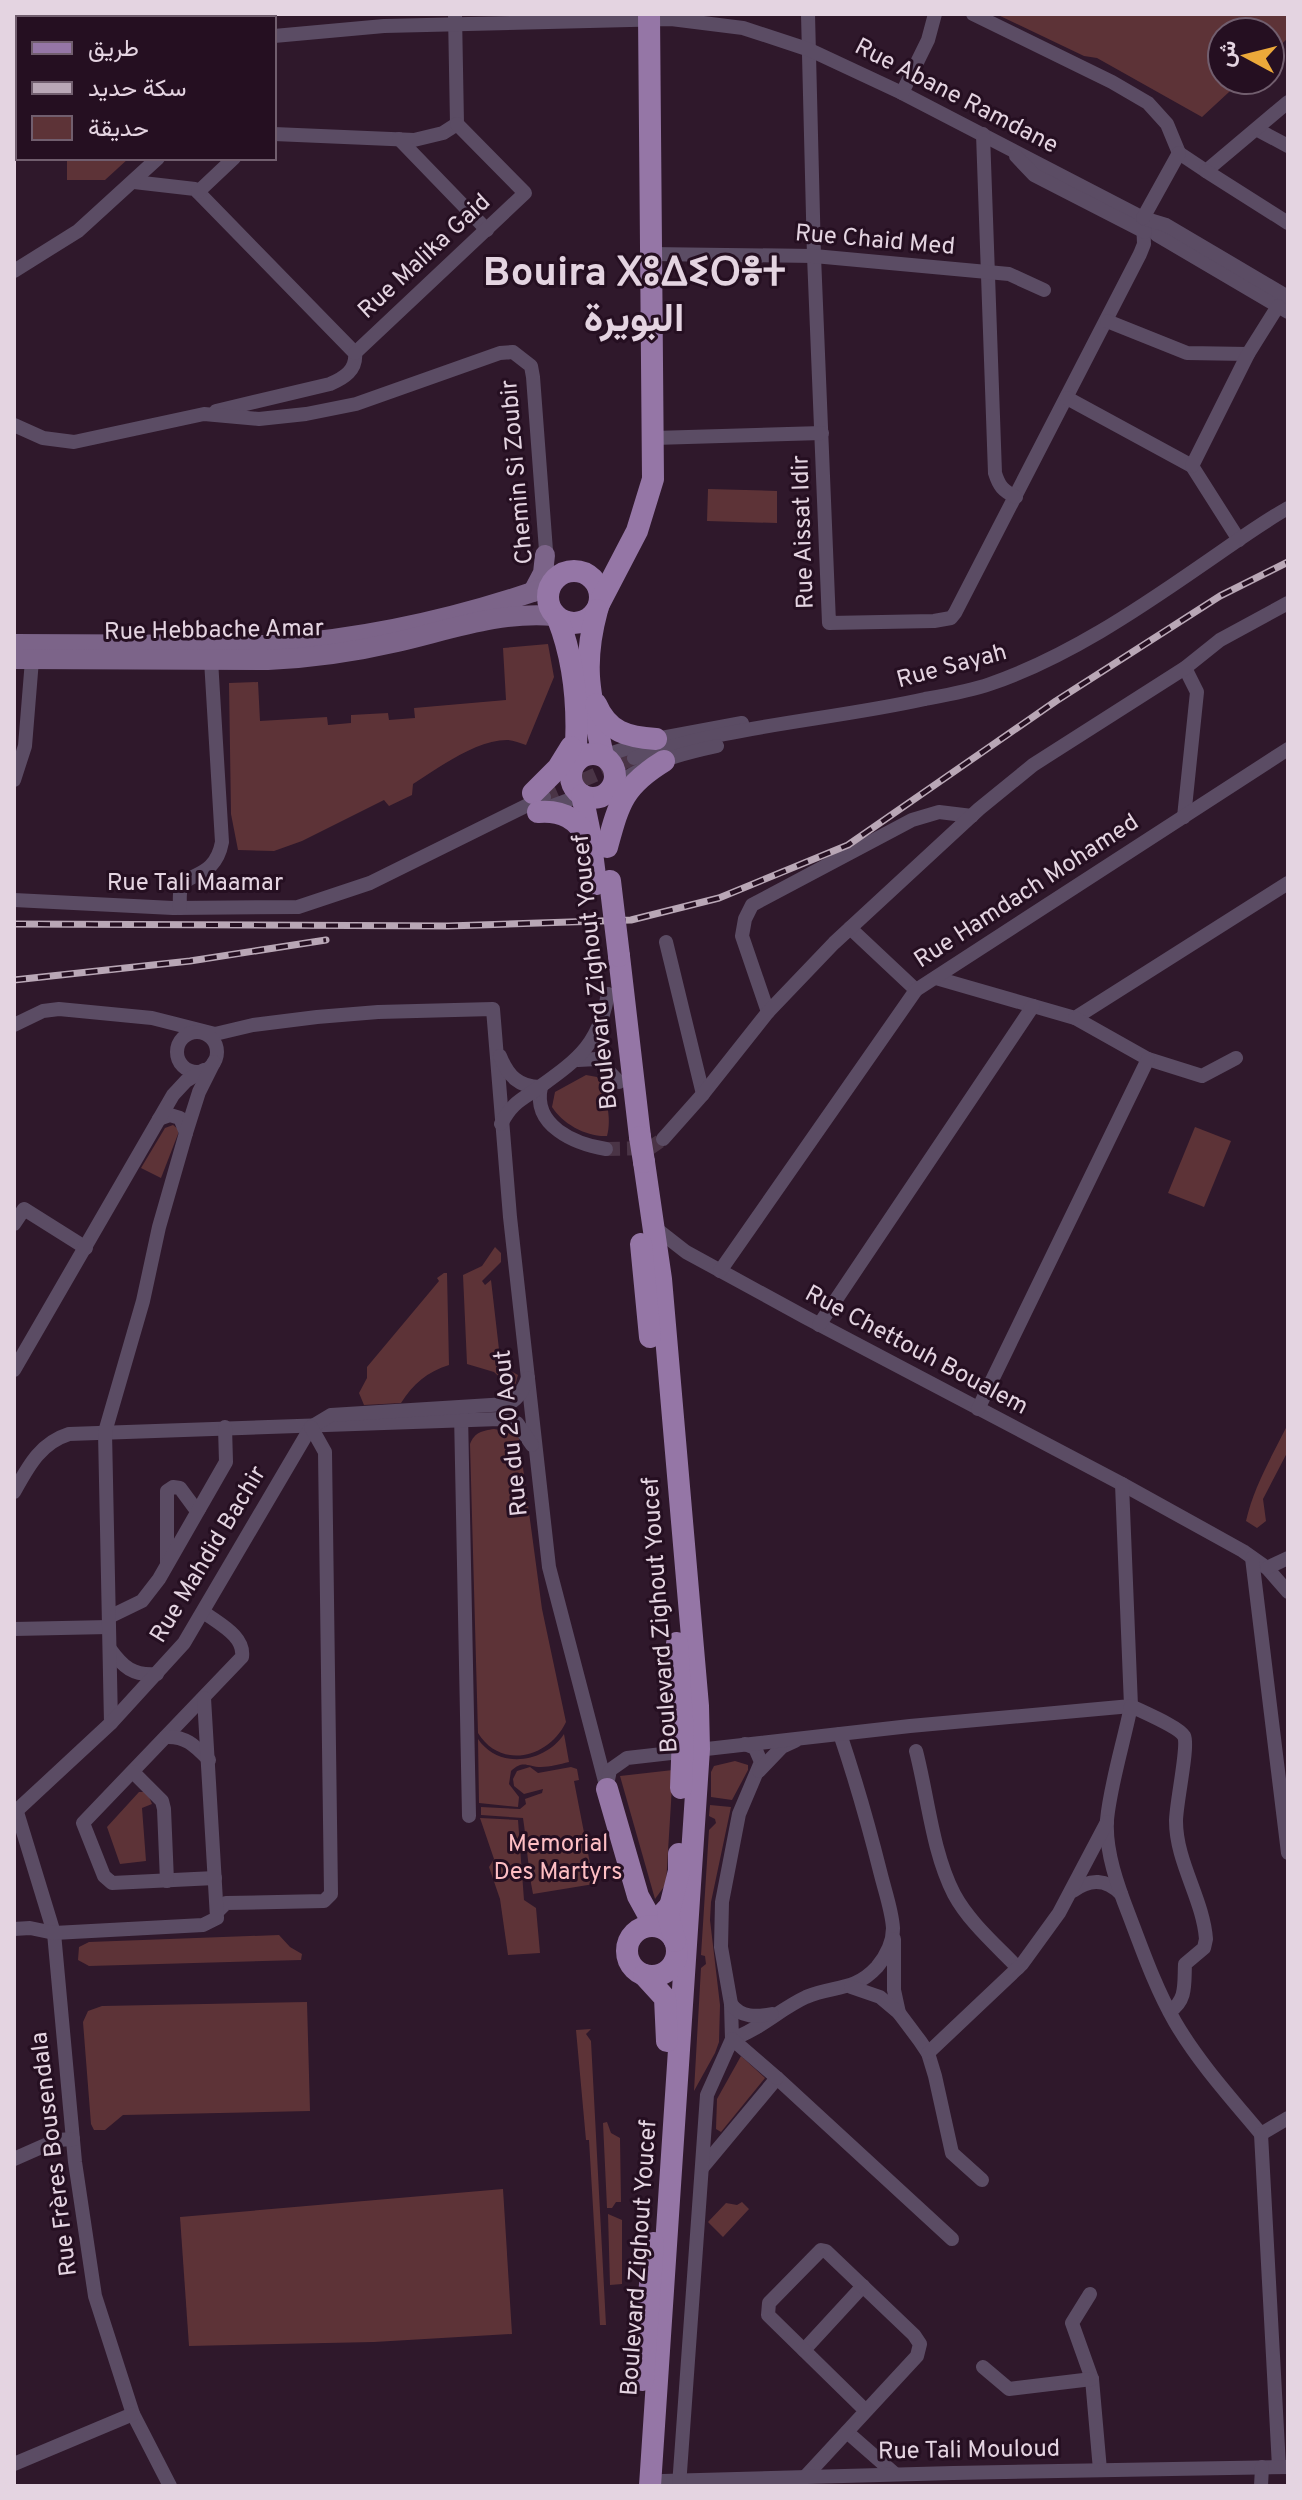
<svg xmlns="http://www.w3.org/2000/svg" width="1302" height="2500" font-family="Overpass,Vazirmatn,'Noto Sans Tifinagh',sans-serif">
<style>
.green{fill:#5d3337}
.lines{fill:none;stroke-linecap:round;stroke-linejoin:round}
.minor-tunnel{stroke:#4a3446;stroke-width:14;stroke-dasharray:14 7;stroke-linecap:butt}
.minor{stroke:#5b4c64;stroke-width:14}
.secondary{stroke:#7c6489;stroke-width:20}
.primary{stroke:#9576a6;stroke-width:22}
.rail-casing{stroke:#b9a7b6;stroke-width:7}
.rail{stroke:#250f21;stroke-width:4;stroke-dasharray:12;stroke-linecap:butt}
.primary-bridge{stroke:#9576a6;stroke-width:22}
.labels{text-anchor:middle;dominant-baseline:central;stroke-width:6;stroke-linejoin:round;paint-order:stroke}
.street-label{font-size:24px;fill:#e4d4e1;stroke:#250f21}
.park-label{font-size:24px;fill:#febec3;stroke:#250f21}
.town-label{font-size:40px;font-weight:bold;fill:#e4d4e1;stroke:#250f21}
</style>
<rect width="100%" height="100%" fill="#2f182b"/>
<g class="green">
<polygon points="996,14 1288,14 1288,38 1270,55 1270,32 1222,32 1222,80 1242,80 1202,117 1097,58 1084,56"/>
<polygon points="67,158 129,158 105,180 67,180"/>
<polygon points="708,489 777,491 777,523 707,521"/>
<path d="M548,644L554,677L526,745C520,743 513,740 507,740C476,740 438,768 413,784L412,795L389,806L384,800L302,841L274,851L238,850L231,814L229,683L258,682L260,721L327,717L328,725L351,723V715L388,713L389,720L415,718L414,708L506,700L503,648Z"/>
<path d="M586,1075L597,1077C606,1093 612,1118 607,1136C586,1137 563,1124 552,1107L555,1092Z"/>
<polygon points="173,1125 178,1129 178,1134 161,1178 141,1168 165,1128"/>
<polygon points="1195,1127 1231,1141 1204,1207 1168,1193"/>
<polygon points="495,1247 501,1253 501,1262 482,1281 485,1285 491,1280 500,1358 496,1363 518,1375 515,1386 510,1387 494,1372 467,1364 463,1275 482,1266"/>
<path d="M444,1273H447L449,1365C427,1372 413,1384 401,1403L364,1405L359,1393L367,1378V1367L439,1281L437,1278Z"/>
<path d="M1288,1424V1451L1263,1499L1266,1521L1257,1528L1246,1521C1254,1486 1272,1456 1288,1424Z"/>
<path d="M494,1429L512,1432L519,1438L542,1609L566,1722C549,1758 501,1770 478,1733L470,1444C475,1432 482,1431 494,1429Z"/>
<path d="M564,1734L569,1762C560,1764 550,1767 541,1767C528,1767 523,1759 511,1771L509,1784L519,1797L518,1807L479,1803L478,1739C499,1770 545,1763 564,1734Z"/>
<polygon points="735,1761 748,1765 748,1770 732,1800 711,1797 711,1772 714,1766"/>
<path d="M530,1767L538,1773L571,1767L577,1769L579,1780L574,1781L594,1884L533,1894C528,1869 527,1844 523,1818L481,1815V1807L520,1809L526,1804L525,1799L542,1793L543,1789L524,1794L514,1786L513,1779L517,1771Z"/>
<polygon points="673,1770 666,1884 655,1899 620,1776"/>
<polygon points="139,1792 147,1792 152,1804 142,1808 146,1861 120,1864 107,1827"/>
<polygon points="710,1805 731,1807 711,1902 710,1920 720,2005 719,2042 715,2053 694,2091 701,1968 706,1964 705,1956 701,1955 709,1830 716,1823 715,1819 709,1816"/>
<polygon points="480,1818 518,1820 524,1900 536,1908 540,1953 508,1955 500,1899 489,1867 494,1859"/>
<polygon points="279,1935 290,1947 302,1954 301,1960 89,1966 78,1960 79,1947 89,1942"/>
<polygon points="307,2002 310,2111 123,2115 105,2130 94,2130 91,2124 83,2022 88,2011 102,2006"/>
<polygon points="591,2029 586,2034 591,2041 606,2325 600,2325 589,2140 586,2140 576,2030"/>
<polygon points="741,2056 765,2078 721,2132 716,2129 717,2099"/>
<polygon points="607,2122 611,2133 620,2138 621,2202 616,2202 612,2208 607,2208 603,2123"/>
<polygon points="503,2189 512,2334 374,2342 189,2346 180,2217"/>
<polygon points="742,2202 749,2209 723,2237 708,2222 726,2203 737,2205"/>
<polygon points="608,2214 622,2220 622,2284 610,2285"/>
</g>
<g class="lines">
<g class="minor-tunnel">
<polyline points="544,797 634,758"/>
<polyline points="606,1149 650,1148 663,1139"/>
</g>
<g class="minor">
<polyline points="139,14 139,18"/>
<polyline points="270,14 270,18"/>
<polyline points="455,14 457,124"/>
<polyline points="808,14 814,256 829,623 934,621 951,618 955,613 1140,254 1144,244 1143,218"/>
<polyline points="973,14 1112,82 1148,103 1167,124 1179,153"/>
<polyline points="274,36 384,26 671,19 743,28 810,50 902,93 1143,218 1157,235 1288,312"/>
<polyline points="14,37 18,37"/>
<polyline points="902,93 928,40 935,14"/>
<polyline points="1258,130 1288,146"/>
<polyline points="274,134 414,140 443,133 457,124"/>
<path d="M983,134L995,473C999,486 1003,491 1016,497"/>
<polyline points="399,139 487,230"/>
<polyline points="1179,153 1206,171 1288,102"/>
<polyline points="1016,156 1034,175 1145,232"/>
<polyline points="1206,171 1288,223"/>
<path d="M134,182L195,189L355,353C357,370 344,378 330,384L216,411"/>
<polyline points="198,192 234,158"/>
<polyline points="1143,218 1166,225 1288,297"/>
<polyline points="1143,218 1179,153"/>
<polyline points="651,254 814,256 1009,274 1044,290"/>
<polyline points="14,271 78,231 158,158"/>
<polyline points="1107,321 1187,353 1248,354"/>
<polyline points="355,353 525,193 457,124"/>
<polyline points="1067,398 1192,466 1239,540"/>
<polyline points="14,425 43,438 74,442 204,414 259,419 306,414 356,404 500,353 513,352 531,366 533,377 547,564"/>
<polyline points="654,438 822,433"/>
<polyline points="1192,466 1248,354 1278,306"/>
<polyline points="603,756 656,739 742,723"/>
<path d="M634,758C724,726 831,720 925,699C947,695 970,691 990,684C1066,658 1137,610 1202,565C1230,546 1258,525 1288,508"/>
<polyline points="14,780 25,746 32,660"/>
<path d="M608,792C636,765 680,754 717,746"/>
<polyline points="544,809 582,795"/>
<polyline points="1184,817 1197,692 1185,668"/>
<polyline points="14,900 173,908 298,907 370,883 544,797"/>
<path d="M180,908C180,902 179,894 181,888C185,872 215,880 222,842L211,660"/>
<polyline points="850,928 916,990"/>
<polyline points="666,942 703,1094"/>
<polyline points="936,978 1075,1018 1288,883"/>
<polyline points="768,1012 742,936 745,919 752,905 912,820 939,812 972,816"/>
<polyline points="1075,1018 1148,1059 1202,1076 1236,1058"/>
<polyline points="14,1025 43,1011 59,1009 152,1018 215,1034 253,1025 317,1017 378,1012 493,1009 510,1217 549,1567 607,1789"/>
<circle cx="197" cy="1052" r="20"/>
<path d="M500,1056C508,1076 519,1087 540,1087"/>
<polyline points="578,1060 597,1059 619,1082"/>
<path d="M541,1087C532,1126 575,1144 606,1149"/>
<polyline points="159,1119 170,1115 180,1118 186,1133"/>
<path d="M501,1124C513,1101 522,1100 541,1086C580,1058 599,1043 608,994"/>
<polyline points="663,1139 703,1094 768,1012 834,943 979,809 1033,765 1185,668 1220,640 1288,603"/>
<polyline points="14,1224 24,1209 86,1248"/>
<polyline points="654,1227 686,1252 805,1317 1122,1484 1243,1551 1267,1568 1288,1592"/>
<polyline points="720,1271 916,990 1288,749"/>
<polyline points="819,1325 1033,1006"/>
<polyline points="14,1370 173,1095 186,1081 204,1070"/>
<polyline points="978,1409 1148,1059"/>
<polyline points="461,1413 469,1816"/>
<path d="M14,1492C28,1467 40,1443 69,1434L500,1419L517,1423L532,1445"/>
<polyline points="1252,1558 1288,1853"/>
<polyline points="167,1563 167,1491 173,1487 180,1488 194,1507 199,1509"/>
<polyline points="1267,1568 1288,1558"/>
<path d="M205,1613C219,1624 245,1636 242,1657L83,1823L104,1876L112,1883L215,1878"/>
<polyline points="109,1617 142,1601 159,1579 226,1462 225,1427"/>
<polyline points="14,1629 109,1627"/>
<path d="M110,1649C123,1667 133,1676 157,1674"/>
<polyline points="111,1723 105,1432 143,1301 159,1227 186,1133 199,1092 214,1062"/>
<path d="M166,1737C186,1736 195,1746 209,1760"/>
<path d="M745,1744L755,1748L761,1762L739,1814L722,1902L721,1947L731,2004L732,2039C759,2030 780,2009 806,1997C834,1985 854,1992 877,1967C886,1956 893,1942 893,1928C892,1911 885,1891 881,1875C869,1827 856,1781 840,1734"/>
<path d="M916,1751C928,1797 932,1851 954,1894C969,1922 996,1945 1018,1968"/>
<polyline points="759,1771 782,1747 795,1741"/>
<polyline points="133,1772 162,1801 164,1809 167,1881"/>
<polyline points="607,1785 610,1770 627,1758 910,1726 1131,1706 1122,1484"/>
<polyline points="14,1809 17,1812 54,1933 75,2162 95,2296 133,2414 170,2486"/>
<path d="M14,1813L111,1723L184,1643L311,1427L331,1415L507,1404C518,1400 524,1389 528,1378"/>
<path d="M1073,1891C1090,1878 1107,1879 1121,1894"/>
<polyline points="218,1911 226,1903 324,1901 331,1894 325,1452 311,1427"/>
<polyline points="14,1929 30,1928 54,1933 203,1925 217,1918 204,1698"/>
<polyline points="894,1939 894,1990 899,2013"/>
<polyline points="851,1987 880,1997 899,2013 920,2041 928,2053 935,2076 952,2153 982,2180"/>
<path d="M731,2004C741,2018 757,2017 772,2014"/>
<path d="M1170,2011C1187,2000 1184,1984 1185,1964L1204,1948L1206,1939C1203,1899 1176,1862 1176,1821C1176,1803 1189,1746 1184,1736C1179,1727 1143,1712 1131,1706C1124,1741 1110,1786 1107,1820C1105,1851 1118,1887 1129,1915C1143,1952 1156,1989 1175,2022C1199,2063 1231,2098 1261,2134L1288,2118"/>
<polyline points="928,2053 1022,1964 1059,1913 1107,1822"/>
<polyline points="1261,2134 1279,2467"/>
<polyline points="14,2159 57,2140 73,2139"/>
<polyline points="702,2168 777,2078 952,2239"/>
<polyline points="1090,2294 1072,2323 1092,2379 1100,2470"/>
<polyline points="804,2350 863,2286"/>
<polyline points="983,2367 1009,2389 1092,2379"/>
<polyline points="847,2432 895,2474"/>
<polyline points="14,2464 133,2414"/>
<polyline points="805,2477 917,2356 920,2344 914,2335 826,2251 821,2250 769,2303 768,2315 866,2411"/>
<polyline points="652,2486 663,2481 953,2473 1288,2467"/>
<polyline points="679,2486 707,2095 732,2039 777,2078"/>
<polyline points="1261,2486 1262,2467"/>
</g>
<g class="secondary">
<polyline points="533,592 543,573 545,555"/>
<path d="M14,644L276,645C369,638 462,617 550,586"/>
<path d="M14,659L268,660C312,658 354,652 397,642C449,630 501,611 554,616"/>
</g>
<g class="primary">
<circle cx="574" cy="597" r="26"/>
<polyline points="600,602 637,531 653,479 649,14"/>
<path d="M597,610C581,669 591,698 603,756"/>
<path d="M558,619C576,665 579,713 575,762"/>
<path d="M596,704C608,732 627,737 656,739"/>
<circle cx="593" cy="776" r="22"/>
<polyline points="533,793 558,768 571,747"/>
<polyline points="582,795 589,829 596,884"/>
<path d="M538,812C561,810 578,818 588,840"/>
<path d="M607,847C619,803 623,786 664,761"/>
<polyline points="619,956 640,1137"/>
<polyline points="644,1162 661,1279 698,1706 699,1749 650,2486"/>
<polyline points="641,1244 650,1337"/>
<polyline points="677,1643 683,1734 681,1788"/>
<polyline points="607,1789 638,1896 649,1916 660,1917 670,1906"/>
<circle cx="652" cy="1951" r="25"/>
<polyline points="675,1941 668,1915 679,1871 679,1854"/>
<polyline points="644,1975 665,1998 667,2041"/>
<polyline points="643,2380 653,2243"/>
</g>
<defs>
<g id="rail">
<polyline points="14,924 448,926 631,920 719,898 848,845 1056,701 1220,596 1288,562"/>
<polyline points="14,980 190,961 326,940"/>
</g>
</defs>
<use href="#rail" class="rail-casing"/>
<use href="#rail" class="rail"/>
<g class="primary-bridge">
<polyline points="610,881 619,956"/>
<polyline points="640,1137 644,1162"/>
</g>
</g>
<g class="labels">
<g class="street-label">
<text transform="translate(956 97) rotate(27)">Rue Abane Ramdane</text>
<text transform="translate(875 241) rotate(5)">Rue Chaid Med</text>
<text transform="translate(425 257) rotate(-43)">Rue Malika Gaid</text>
<text transform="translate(518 472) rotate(-95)">Chemin Si Zoubir</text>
<text transform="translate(804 532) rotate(-92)">Rue Aissat Idir</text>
<text transform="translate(214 631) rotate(-1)">Rue Hebbache Amar</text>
<text transform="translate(952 667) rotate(-15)">Rue Sayah</text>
<text x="195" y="884">Rue Tali Maamar</text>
<text transform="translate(1027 892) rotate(-33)">Rue Hamdach Mohamed</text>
<text transform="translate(596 972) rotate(-96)">Boulevard Zighout Youcef</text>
<text transform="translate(916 1351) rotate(28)">Rue Chettouh Boualem</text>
<text transform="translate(512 1433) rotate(-96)">Rue du 20 Aout</text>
<text transform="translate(209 1555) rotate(-59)">Rue Mahdid Bachir</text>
<text transform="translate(661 1615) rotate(-94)">Boulevard Zighout Youcef</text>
<text transform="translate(55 2154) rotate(-97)">Rue Frères Bousendala</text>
<text transform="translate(640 2258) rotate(-86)">Boulevard Zighout Youcef</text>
<text transform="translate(969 2451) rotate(-1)">Rue Tali Mouloud</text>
</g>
<g class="park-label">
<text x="558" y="1845">Memorial<tspan x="558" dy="28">Des Martyrs</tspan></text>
</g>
<g class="town-label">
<text x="634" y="275">Bouira ⵝⵓⵠⵉⵔⴻⵜ<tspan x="634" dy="46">البويرة</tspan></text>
</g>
</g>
<rect width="1302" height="2500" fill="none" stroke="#e4d4e1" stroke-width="32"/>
<rect x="16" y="16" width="260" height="144" fill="#250f21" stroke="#715e6e" stroke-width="2"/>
<rect x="32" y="42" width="40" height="12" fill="#9576a6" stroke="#715e6e" stroke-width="2"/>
<text x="88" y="56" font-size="24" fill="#e4d4e1">طريق</text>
<rect x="32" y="82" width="40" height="12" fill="#b9a7b6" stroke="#715e6e" stroke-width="2"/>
<text x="88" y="96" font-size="24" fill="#e4d4e1">سكة حديد</text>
<rect x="32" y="116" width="40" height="24" fill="#5d3337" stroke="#715e6e" stroke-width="2"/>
<text x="88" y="136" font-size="24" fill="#e4d4e1">حديقة</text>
<g transform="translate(1246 56) rotate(277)"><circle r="38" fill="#250f21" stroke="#715e6e" stroke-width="2"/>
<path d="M0-6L14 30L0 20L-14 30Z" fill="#eca93a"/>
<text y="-12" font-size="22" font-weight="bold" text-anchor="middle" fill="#e4d4e1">ش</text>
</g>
</svg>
